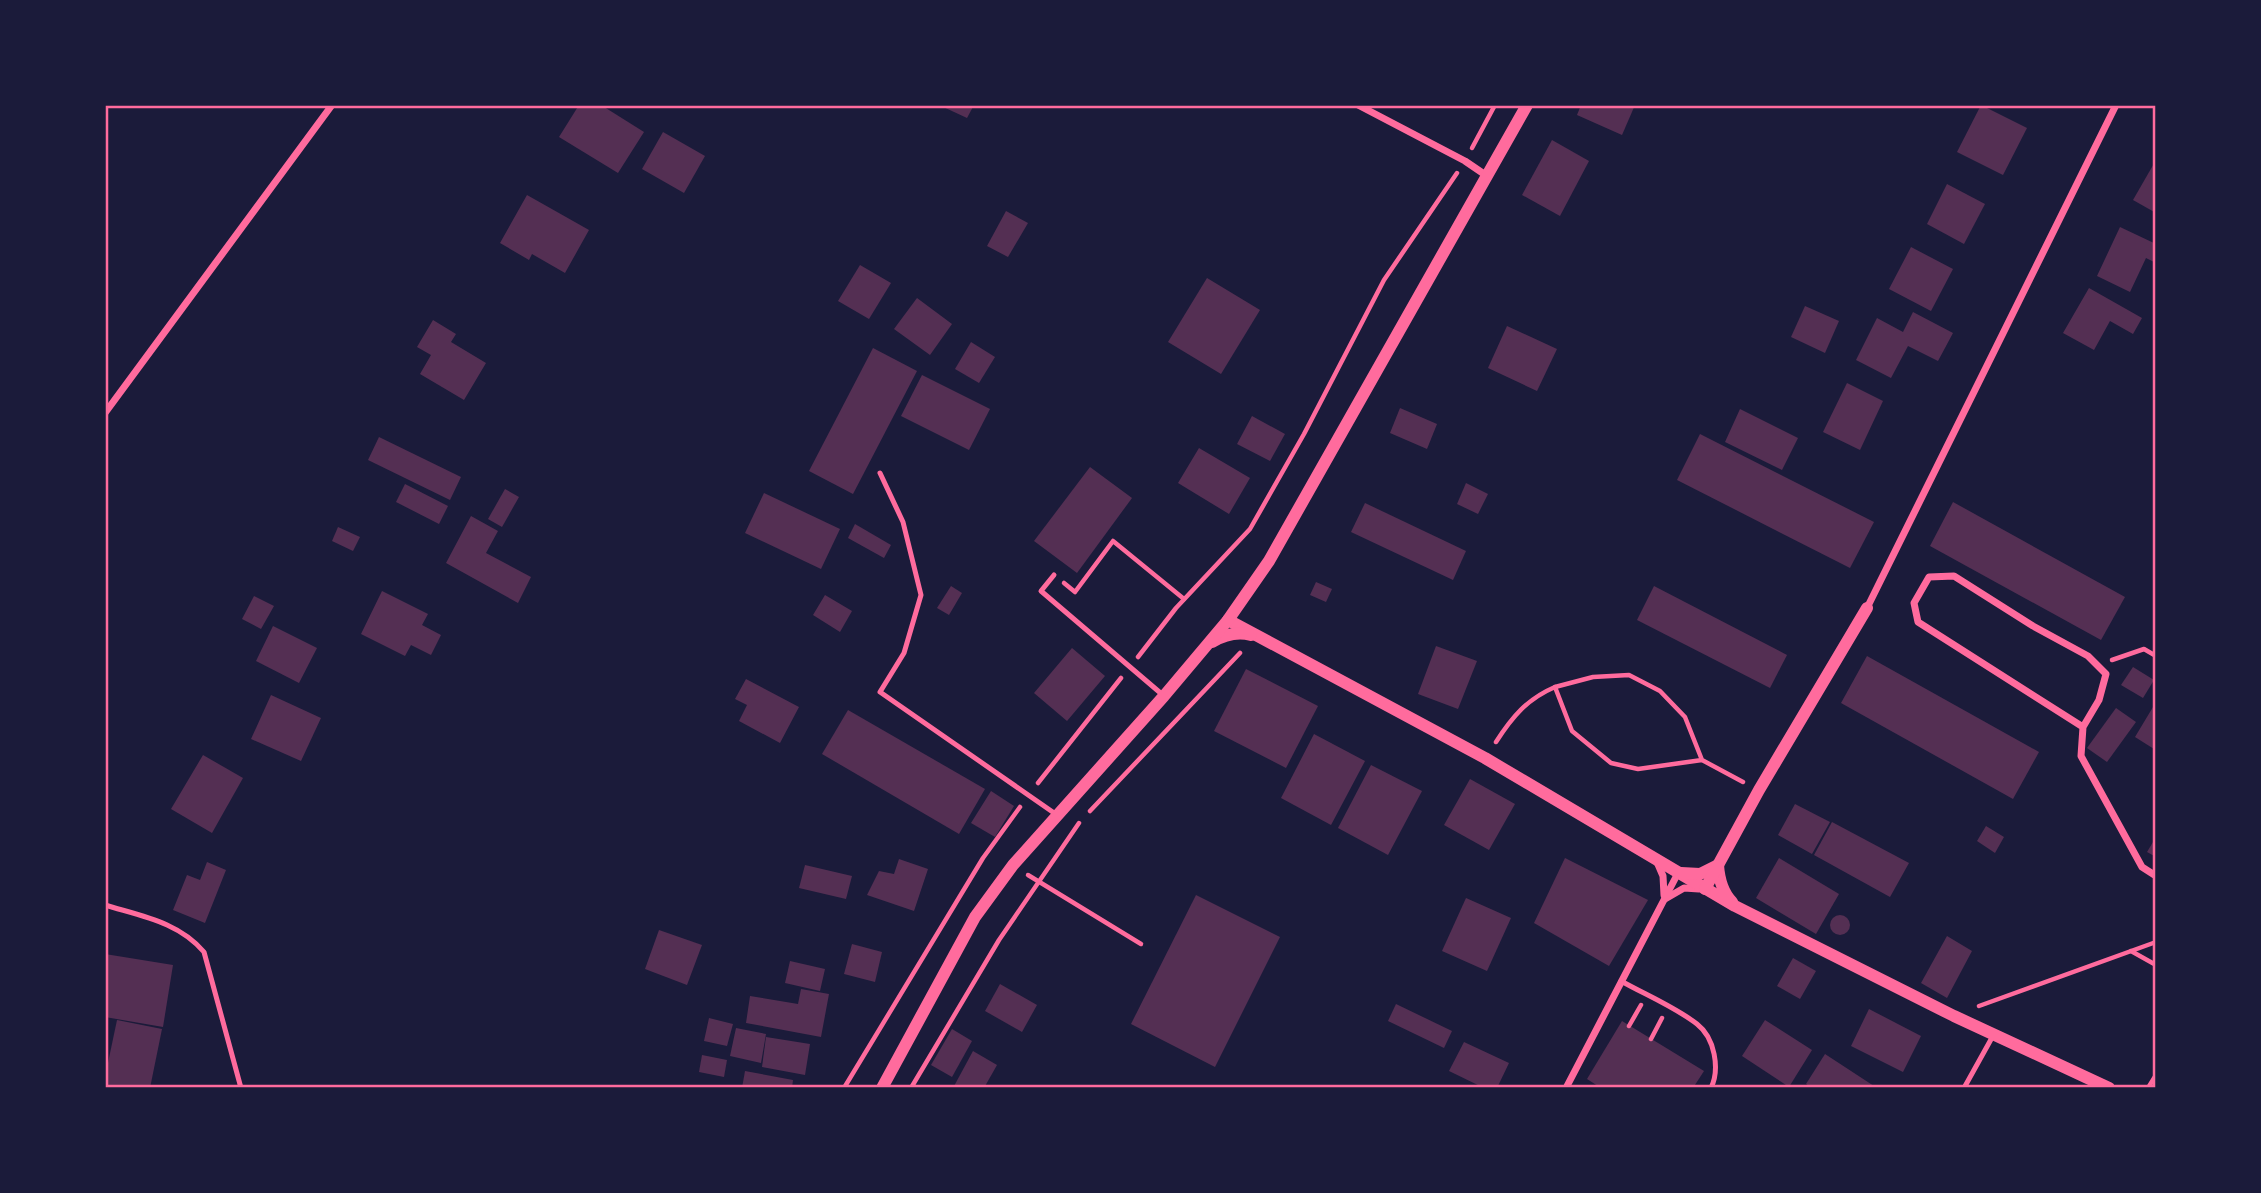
<svg xmlns="http://www.w3.org/2000/svg" width="2261" height="1193" font-family="Helvetica,sans-serif">
<style>
.building{fill:#542f53}
.lines{fill:none;stroke-linecap:round;stroke-linejoin:round}
.path{stroke:#ff6b9d;stroke-width:4.5}
.service{stroke:#ff6b9d;stroke-width:5}
.minor{stroke:#ff6b9d;stroke-width:7}
.tertiary{stroke:#ff6b9d;stroke-width:12}
.neatline{fill:none;stroke:#ff6b9d;stroke-width:2.5}
</style>
<rect width="100%" height="100%" fill="#1b1b3a"/>
<g class="building">
<polygon points="579,105 601,105 644,132 618,173 559,137"/>
<polygon points="939,105 974,105 967,118"/>
<polygon points="1581,105 1635,105 1622,135 1577,115"/>
<polygon points="1981,105 2027,128 2003,175 1957,152"/>
<polygon points="663,132 705,156 684,193 642,169"/>
<polygon points="1552,140 1589,161 1560,216 1522,195"/>
<polygon points="2156,160 2156,213 2133,200"/>
<polygon points="1947,184 1985,204 1964,244 1927,224"/>
<polygon points="527,195 589,230 565,273 532,254 529,260 500,243"/>
<polygon points="1006,211 1028,223 1008,257 987,246"/>
<polygon points="2120,227 2156,244 2156,263 2146,258 2130,292 2097,276"/>
<polygon points="1911,247 1953,269 1931,311 1889,289"/>
<polygon points="860,265 891,283 869,319 838,301"/>
<polygon points="1207,278 1260,310 1221,374 1168,342"/>
<polygon points="2089,288 2142,318 2133,334 2110,321 2094,350 2063,333"/>
<polygon points="917,298 952,324 930,355 894,329"/>
<polygon points="1805,306 1839,321 1825,353 1791,337"/>
<polygon points="1913,312 1953,333 1938,361 1908,346 1891,378 1856,360 1877,318 1903,332"/>
<polygon points="433,320 456,334 451,342 486,363 464,400 420,374 431,355 417,347"/>
<polygon points="1507,326 1557,349 1537,391 1488,368"/>
<polygon points="971,342 995,357 979,383 955,369"/>
<polygon points="873,348 917,371 853,494 809,471"/>
<polygon points="922,375 990,409 969,450 901,416"/>
<polygon points="1847,383 1883,401 1860,450 1823,432"/>
<polygon points="1400,408 1437,424 1427,449 1390,433"/>
<polygon points="1740,409 1798,438 1782,470 1725,442"/>
<polygon points="1252,416 1285,434 1270,461 1237,444"/>
<polygon points="1700,434 1874,522 1850,568 1677,480"/>
<polygon points="379,437 461,477 450,500 368,460"/>
<polygon points="1199,448 1250,478 1229,514 1178,483"/>
<polygon points="1090,467 1132,498 1077,573 1034,541"/>
<polygon points="1466,483 1488,494 1478,514 1457,504"/>
<polygon points="405,484 448,506 439,524 396,502"/>
<polygon points="505,489 519,497 502,527 488,519"/>
<polygon points="764,493 840,529 821,569 745,533"/>
<polygon points="1953,502 2125,597 2101,640 1930,546"/>
<polygon points="1365,503 1466,551 1453,580 1351,532"/>
<polygon points="471,516 498,531 486,553 531,577 518,603 446,563"/>
<polygon points="855,524 891,545 884,558 848,538"/>
<polygon points="338,527 360,537 353,551 332,541"/>
<polygon points="1316,582 1332,589 1326,602 1310,595"/>
<polygon points="951,586 962,593 949,615 937,608"/>
<polygon points="1654,586 1787,655 1770,688 1637,620"/>
<polygon points="382,591 428,614 422,625 441,635 431,655 411,645 405,656 361,634"/>
<polygon points="825,595 852,611 840,632 813,615"/>
<polygon points="254,596 274,606 261,629 242,619"/>
<polygon points="273,626 317,648 299,683 256,661"/>
<polygon points="1436,646 1477,661 1458,709 1418,694"/>
<polygon points="1072,648 1105,676 1067,721 1034,693"/>
<polygon points="1867,656 2039,752 2013,799 1841,703"/>
<polygon points="2133,667 2154,680 2143,698 2121,685"/>
<polygon points="1246,669 1318,706 1286,768 1214,731"/>
<polygon points="746,679 799,707 780,743 739,721 747,705 735,699"/>
<polygon points="271,695 321,718 301,761 251,739"/>
<polygon points="2156,702 2156,746 2154,749 2135,737"/>
<polygon points="2116,708 2136,722 2107,762 2087,748"/>
<polygon points="848,710 985,789 959,834 822,754"/>
<polygon points="1314,734 1365,761 1331,825 1281,798"/>
<polygon points="203,755 243,778 212,833 171,809"/>
<polygon points="1371,765 1422,791 1388,855 1338,828"/>
<polygon points="1470,779 1515,804 1489,850 1444,825"/>
<polygon points="991,791 1014,806 995,837 971,823"/>
<polygon points="1795,804 1830,822 1812,854 1778,835"/>
<polygon points="1832,822 1909,863 1890,897 1814,855"/>
<polygon points="1986,826 2004,837 1995,853 1977,841"/>
<polygon points="2156,837 2156,857 2147,852"/>
<polygon points="1565,858 1648,900 1609,966 1534,923"/>
<polygon points="1779,858 1839,894 1816,934 1756,898"/>
<polygon points="899,859 928,869 914,911 867,895 879,871 894,874"/>
<polygon points="207,862 226,870 205,923 173,910 187,875 200,880"/>
<polygon points="805,865 852,876 846,899 799,888"/>
<polygon points="1196,895 1280,937 1215,1067 1131,1024"/>
<polygon points="1466,898 1511,918 1487,971 1442,951"/>
<circle cx="1840" cy="925" r="10"/>
<polygon points="659,930 702,945 687,985 645,969"/>
<polygon points="1947,936 1972,951 1947,998 1921,983"/>
<polygon points="852,944 882,952 875,982 844,974"/>
<polygon points="105,954 173,965 163,1027 105,1017"/>
<polygon points="1793,958 1816,971 1800,999 1777,986"/>
<polygon points="790,961 825,969 820,991 785,983"/>
<polygon points="1000,984 1037,1005 1022,1032 985,1011"/>
<polygon points="801,989 829,994 821,1037 746,1023 750,996 798,1004"/>
<polygon points="1396,1004 1452,1031 1444,1048 1388,1021"/>
<polygon points="1869,1009 1921,1036 1903,1072 1851,1046"/>
<polygon points="709,1018 733,1024 727,1046 704,1041"/>
<polygon points="117,1020 162,1029 150,1088 105,1088 105,1077"/>
<polygon points="1765,1020 1812,1050 1789,1087 1742,1056"/>
<polygon points="1622,1021 1704,1071 1693,1088 1601,1088 1587,1079"/>
<polygon points="736,1028 766,1034 761,1063 730,1056"/>
<polygon points="952,1029 972,1041 952,1077 931,1065"/>
<polygon points="766,1037 810,1044 805,1075 762,1067"/>
<polygon points="1464,1042 1509,1063 1497,1088 1484,1088 1449,1071"/>
<polygon points="973,1051 997,1065 984,1088 953,1088"/>
<polygon points="1825,1054 1877,1088 1812,1088 1806,1084"/>
<polygon points="702,1055 727,1060 724,1077 699,1072"/>
<polygon points="745,1071 793,1080 792,1088 742,1088"/>
</g>
<g class="lines">
<g class="path">
<polyline points="1472,148 1495,105"/>
<polyline points="1064,583 1075,592 1113,541 1184,599"/>
<polyline points="1138,657 1176,608 1250,529 1304,434 1384,280 1457,173"/>
<polyline points="2112,660 2144,649 2156,656"/>
<path d="M1496,742C1512,717 1527,699 1555,687"/>
<polyline points="1702,760 1685,717 1660,691 1629,675 1593,677 1555,687 1572,731 1611,763 1638,769 1702,760 1743,782"/>
<polyline points="1038,783 1121,678"/>
<polyline points="1090,811 1240,653"/>
<polyline points="1028,875 1141,944"/>
<polyline points="2131,951 2156,965"/>
<polyline points="1979,1006 2156,942"/>
<polyline points="1629,1026 1641,1005"/>
<polyline points="1651,1039 1662,1018"/>
<polyline points="844,1088 983,858 1020,807"/>
<polyline points="911,1088 999,940 1079,823"/>
<polyline points="2148,1088 2156,1075"/>
</g>
<g class="service">
<polyline points="880,473 903,522 921,595 904,653 880,692 1057,815"/>
<polyline points="1054,575 1041,591 1164,696"/>
<path d="M105,905C141,916 179,922 204,952L241,1088"/>
<path d="M1621,981C1646,995 1675,1007 1697,1024C1715,1038 1720,1069 1711,1088"/>
<polyline points="1964,1088 1994,1034"/>
</g>
<g class="minor">
<polyline points="1358,105 1465,161 1487,176"/>
<polyline points="105,413 332,105"/>
<polyline points="1867,608 2116,105"/>
<polyline points="2083,727 2099,700 2106,674 2088,656 2033,626 1954,576 1929,577 1914,603 1918,622 2083,727 2081,756 2142,867 2156,876"/>
<polyline points="1657,862 1663,876 1664,895"/>
<polyline points="1665,899 1684,888 1699,889"/>
<polyline points="1566,1088 1678,873"/>
</g>
<g class="tertiary">
<polyline points="1228,620 1485,758 1735,906 1954,1016 2109,1088"/>
<path d="M1212,642C1224,635 1236,631 1251,635"/>
<path d="M1681,873L1700,874L1718,865C1719,879 1722,892 1732,902"/>
<polyline points="1705,889 1759,790 1867,608"/>
<polyline points="882,1088 975,917 1013,865 1164,696 1228,620 1269,561 1527,105"/>
</g>
</g>
<rect width="2261" height="1193" fill="none" stroke="#1b1b3a" stroke-width="214"/>
<rect x="107" y="107" width="2047" height="979" class="neatline"/>
</svg>
